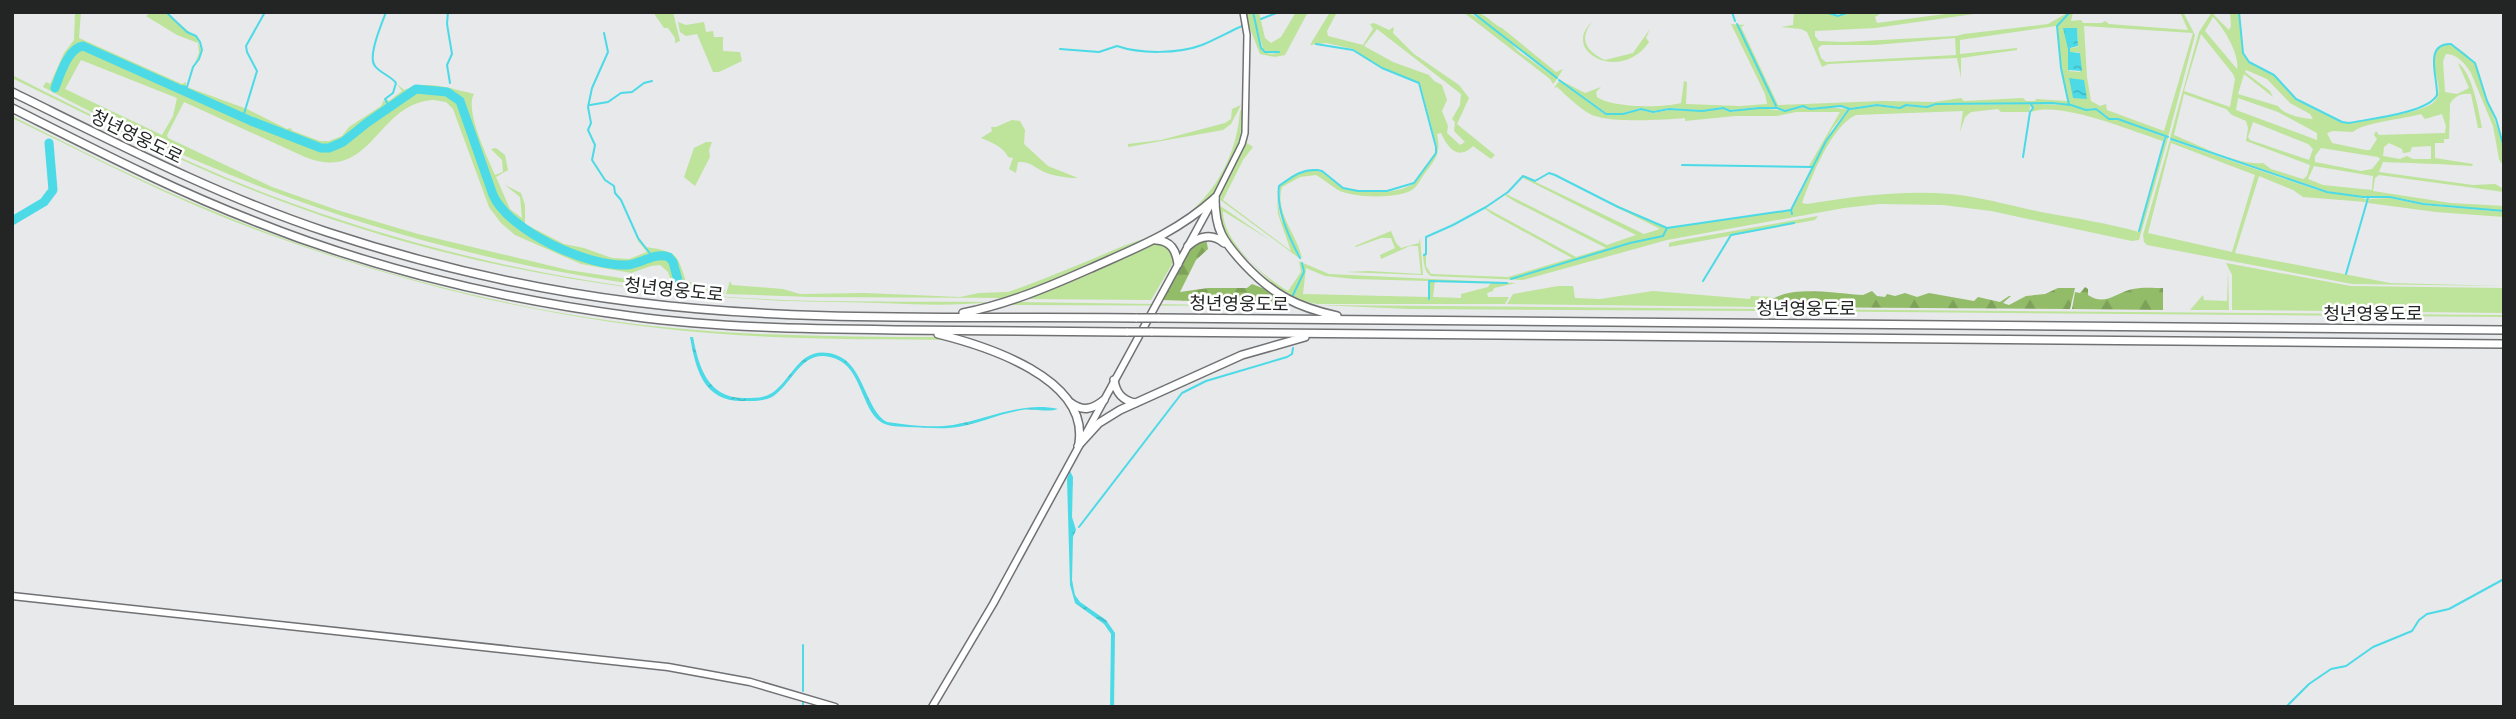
<svg xmlns="http://www.w3.org/2000/svg" width="2516" height="719" font-family="Commissioner,'Noto Sans KR',sans-serif">
<style>
.green{fill:#bee39a;fill-rule:evenodd}
.forest{fill:url(#forest-firs)}
.water{fill:url(#water-ripples)}
.lines{fill:none;stroke-linecap:round;stroke-linejoin:round}
.stream{stroke:#4bdae6;stroke-width:2}
.river{stroke:#4bdae6;stroke-width:9}
.secondary-casing{stroke:#707173;stroke-width:8}
.primary-casing{stroke:#707173;stroke-width:9}
.motorway-casing{stroke:#707173;stroke-width:10}
.secondary{stroke:#fff;stroke-width:5}
.primary{stroke:#fff;stroke-width:6}
.motorway{stroke:#fff;stroke-width:7}
.motorway-bridge-casing{stroke:#707173;stroke-width:10;stroke-linecap:butt}
.motorway-bridge{stroke:#fff;stroke-width:7}
.labels{text-anchor:middle;dominant-baseline:central;stroke-width:5;stroke-linejoin:round;paint-order:stroke}
.street-label{font-size:18px;fill:#232424;stroke:#fff}
</style>
<defs>
<pattern id="forest-firs" width="22" height="20" patternUnits="userSpaceOnUse" patternTransform="scale(1.75)"><rect width="22" height="20" fill="#93bc68"/><path d="M5 1l3.5 6h-7zM16 11l3.5 6h-7z" fill="#7ea15a"/></pattern>
<pattern id="water-ripples" width="26" height="14" patternUnits="userSpaceOnUse" patternTransform="scale(1.75)"><rect width="26" height="14" fill="#4bdae6"/><path d="M2 4q2-2 4 0t4 0M15 11q2-2 4 0t4 0" fill="none" stroke="#41bbc5"/></pattern>
</defs>
<rect width="100%" height="100%" fill="#e7e9eb"/>
<g class="green">
<path d="M81,12L79,38L182,84L186,82V86H181L179,89L109,59L94,49L81,45C68,49 56,77 55,88C61,75 68,51 83,47L250,122L321,149H329L344,143L369,122L416,90L447,92L458,99L492,196C510,233 587,267 627,266C642,265 652,253 668,257L681,288L672,258L660,254L652,255L646,247C677,252 677,253 686,282H691L694,287L725,290L724,294C484,274 256,201 43,87L46,82L50,84L64,53L74,40L75,13ZM81,60L177,98L173,116L162,135L65,89ZM434,100L446,102L453,109L489,207L501,223L515,235L581,264L631,273L651,266L660,265L668,272L671,281L634,280L568,270L418,234L337,210L272,187L168,138L167,135L184,102L305,157C373,184 376,102 434,100Z"/>
<polygon points="151,12 164,12 197,38 201,50 197,62 195,63 199,53 198,43 177,35 146,16"/>
<polygon points="653,12 673,12 680,41 675,43 675,38 668,28 664,28"/>
<path d="M1245,12H1252L1261,49C1265,54 1273,55 1279,52H1268L1263,49L1253,12H1259L1265,38L1271,43L1281,37L1296,12H1308L1285,55L1275,57L1260,54L1249,26V132L1247,143L1253,147L1243,160L1223,200L1291,251L1278,214L1277,196L1280,216L1299,258L1219,199L1242,148Z"/>
<path d="M1330,12H1337L1327,31L1328,36L1363,45L1373,29L1370,24L1374,23L1389,30L1394,27L1393,33L1414,54L1459,85L1469,98L1457,124L1495,155L1491,159L1473,146C1458,161 1448,148 1441,133L1437,134C1441,153 1436,159 1425,173C1421,178 1418,186 1412,190C1397,199 1353,198 1338,190C1330,185 1323,179 1316,175L1300,177L1282,187C1274,213 1298,235 1302,259C1290,237 1276,211 1280,186L1299,173L1311,170L1322,172L1338,185L1346,189L1387,192L1402,189L1414,184L1436,153L1437,147L1420,83L1382,68L1353,49L1326,43L1310,45ZM1377,29L1461,94L1460,105L1452,119L1455,122L1454,131L1465,142L1460,145L1447,133L1448,126L1442,111L1447,100L1442,85L1434,81L1429,75L1393,62L1364,46Z"/>
<path d="M1463,12C1475,12 1512,42 1518,51L1557,79L1553,84L1550,79Z"/>
<path d="M1473,12C1485,12 1492,24 1502,28L1556,72L1563,69L1557,79Z"/>
<path d="M1794,12H1824L1838,17L1851,13L1883,12L1875,17L1877,23L1960,12H1988L1875,28L1815,31V36L1819,41L1844,42L1956,36L1964,34L2048,24L2069,12L2056,26L1960,40V54L2017,48V50L1961,58V78L1957,58L1828,64L1822,67L1807,32L1801,29L1781,27L1793,25ZM1955,38L1956,55L1826,62L1821,58L1818,48L1822,45H1875Z"/>
<path d="M2071,12H2073L2071,21L2081,20L2083,23H2102L2105,21L2109,24L2188,30L2180,12H2183L2195,35L2168,137L2118,118H2109L2096,108L2086,109L2069,104L2061,68L2057,27ZM2084,26L2193,33L2164,131L2107,110L2106,104L2100,106L2091,101L2087,77ZM2077,28L2078,47L2069,48L2070,53L2079,52L2080,72L2069,71L2068,48Z"/>
<path d="M2212,12H2215L2214,15L2229,30L2231,26L2230,12H2239L2243,53L2249,62L2273,75L2296,100L2342,123H2350C2367,120 2423,113 2434,102C2450,86 2417,55 2446,44C2456,45 2468,55 2474,62C2480,70 2482,85 2485,94C2493,119 2504,136 2504,163H2501L2499,159L2493,126L2471,73C2465,64 2458,54 2446,54L2443,61L2445,92L2457,94L2469,88L2458,63C2472,72 2479,111 2482,128H2478L2471,94C2462,93 2454,96 2450,104L2449,139H2444V143H2435V158L2473,164L2472,166C2441,164 2413,163 2383,162L2379,172L2473,185L2495,184L2504,189V192L2379,175L2375,178L2373,191L2451,203L2504,206V211L2423,203L2390,196L2363,197L2327,191L2170,138L2199,32ZM2213,17C2224,28 2240,55 2237,69L2205,31ZM2201,34L2233,74L2235,79L2230,107L2184,91ZM2246,70L2267,79L2290,103L2310,114L2313,119C2303,119 2284,115 2278,106L2238,94L2244,74L2273,97L2270,91L2245,72ZM2184,94L2226,109L2232,115L2246,121L2248,128L2246,141L2310,165L2307,176L2303,179L2271,169L2263,163C2239,166 2198,145 2174,135ZM2238,98L2278,112L2317,133V140L2236,110ZM2421,114L2425,119L2442,114L2446,126L2445,133L2379,135L2376,131L2374,135L2377,139L2370,150H2366L2332,143L2327,133L2333,131L2353,132C2364,122 2404,119 2421,114ZM2253,122L2308,144L2313,149L2309,160L2250,140L2248,137ZM2389,143L2402,149L2403,153L2410,152L2412,147L2431,146V159H2413L2407,156L2400,159L2383,156L2384,147ZM2321,148L2378,157L2380,159L2372,169L2361,171L2315,162V156ZM2314,166L2373,176L2372,190L2323,185L2308,179Z"/>
<polygon points="678,22 686,25 704,22 706,32 713,31 714,37 723,37 723,51 740,52 742,61 719,72 713,72 697,34 686,36 680,32"/>
<path d="M1592,22C1578,39 1587,52 1605,60L1633,53L1650,29L1646,38L1649,42C1621,84 1560,51 1592,22Z"/>
<path d="M1731,24L1745,25L1741,27L1744,33L1778,105L1883,101L1934,102L1961,98L1964,101L2023,98L2026,101H2035L2036,99L2067,101L2068,104L1936,103L1927,106L1906,104L1900,107L1877,104L1850,108L1841,106L1810,108L1803,105L1785,110L1777,107H1759L1730,110L1723,107L1702,110L1669,108L1653,111L1640,108L1623,113H1606L1560,80L1585,93L1601,87L1596,92L1597,97C1612,108 1663,108 1681,103L1684,81L1687,82L1686,104L1740,106L1767,104L1765,94Z"/>
<path d="M12,75C97,118 183,162 272,196C401,244 535,277 673,292C778,304 884,301 990,302C940,308 887,302 837,302C633,300 432,263 242,186C164,154 88,115 12,78Z"/>
<path d="M1559,81L1606,115L1623,114L1641,110L1653,113L1669,110L1702,111L1722,109L1730,112L1759,108L1785,111L1803,107L1810,110L1821,107L1848,109L1832,129L1813,167L1809,166L1840,112H1796L1777,116H1735L1685,121V118C1662,120 1612,123 1592,115C1581,110 1567,96 1557,87L1554,88Z"/>
<path d="M397,84L404,90C427,79 452,89 474,94C464,110 489,161 495,175L503,172L502,160L491,149L496,148L505,155L508,170L496,177L510,209L522,218L520,197L505,185L521,193L525,205V224L564,244L584,248L612,258L629,259L647,252L638,241L635,232L651,256C643,259 634,264 625,264C591,263 521,238 501,207C483,180 473,134 462,102L458,96L448,89L446,91L415,89L367,121L343,141L327,147L315,146L251,121L244,116L245,112L242,116L181,90V87H187L247,109L287,129L290,128L293,131L320,141H329L342,136L349,127L381,106L384,100L387,106L386,99L389,101L402,91Z"/>
<path d="M2031,104L2029,112H2001L1998,109L1971,112L1965,117L1960,132L1963,111L1856,115C1831,126 1811,178 1802,203L1807,204C1855,196 1903,190 1951,194C1982,197 2011,206 2041,212C2074,218 2107,223 2139,232L2166,137L2168,138L2139,240L2132,241L1991,211L1943,205L1879,204L1844,208L1667,240L1523,280L1431,276C1424,272 1424,263 1423,256L1426,255V266L1431,274L1508,277L1572,258L1492,214L1484,208H1486L1576,257L1606,248L1514,201L1506,196V194L1607,245L1636,235L1521,177L1523,176L1644,234L1660,229L1577,187L1667,228L1790,210L1792,215V210C1811,176 1823,138 1850,109L1877,105L1900,108L1906,105L1927,107L1936,105Z"/>
<path d="M2032,104L2069,105L2086,110L2096,109L2108,119H2118L2164,137L2163,141C2130,131 2062,101 2031,112L2033,108Z"/>
<polygon points="1241,105 1231,124 1223,130 1128,147 1128,144 1161,140 1225,123 1231,119 1232,109"/>
<path d="M1243,108L1240,141L1216,191L1192,214L1175,226L1062,278L1010,298L810,297L726,294L730,281L732,285L783,289L800,294L865,293L960,297L979,293L1008,292L1025,286C1056,274 1086,262 1116,249C1129,243 1143,240 1156,234C1205,211 1236,165 1240,111Z"/>
<path d="M12,116C78,149 144,183 213,211C326,258 446,293 567,314C692,336 819,337 946,337L957,340C874,339 791,340 709,333C556,321 406,285 262,232C176,201 95,158 12,118Z"/>
<path d="M1012,120L1020,121L1025,130L1024,144L1048,166L1078,178C1068,178 1054,176 1044,172C1034,167 1030,161 1018,162L1016,173L1009,169L1013,158L1008,157C1004,147 991,142 981,138L992,131L991,127H996Z"/>
<path d="M2170,140L2317,190L2367,199L2366,202L2303,197L2293,190L2259,176L2235,253L2390,283L2504,286L2352,284L2147,245L2144,242L2143,235ZM2171,143L2255,175L2232,252L2148,233Z"/>
<polygon points="706,142 712,142 709,150 710,157 695,186 684,177 694,148"/>
<polygon points="2390,198 2423,205 2504,212 2504,217 2436,212 2368,203 2369,199"/>
<path d="M1219,205L1270,240L1223,211C1222,241 1264,277 1288,291L1301,272L1299,261L1301,262L1303,272L1293,295L1304,272L1303,263L1329,274L1516,283L1494,288L1493,291L1487,293L1488,297H1509L1505,304H1317L1303,301L1277,288L1231,243L1222,226ZM1306,268L1325,276L1354,279L1429,281V299L1428,297L1303,294ZM1435,281L1491,283L1488,287L1461,294V298L1433,297Z"/>
<polygon points="1818,216 1815,220 1669,247 1669,243 1676,241"/>
<polygon points="1391,231 1396,243 1401,248 1419,243 1420,238 1423,275 1345,272 1369,271 1421,274 1418,246 1410,246 1381,259 1380,255 1395,248 1391,238 1381,238 1356,247 1355,246"/>
<polygon points="1166,242 1175,259 1151,300 1020,299 1156,243"/>
<polygon points="2226,263 2351,286 2504,288 2504,313 2232,310 2232,275"/>
<polygon points="2228,271 2229,310 2190,310 2203,295 2204,300 2227,301"/>
<polygon points="1558,286 1573,286 1575,298 1600,299 1653,291 1750,299 1751,296 1773,297 1765,301 1763,307 1507,304 1513,294"/>
<polygon points="1013,302 1298,306 1010,305"/>
<polygon points="1318,305 1762,309 1762,311 1410,309"/>
<polygon points="1764,309 2504,315 2504,317 1764,311"/>
</g>
<g class="forest">
<polygon points="1206,238 1208,249 1196,260 1180,292 1208,288 1247,288 1252,284 1270,291 1289,304 1162,300 1193,244"/>
<path d="M2085,287L2088,289V295C2105,307 2117,292 2133,289C2142,287 2154,288 2163,288V310L2072,309L2075,292L2080,293Z"/>
<path d="M2058,288H2075L2070,309L1764,307C1781,282 1837,294 1863,295L1872,291L1877,296L1885,297L1887,294L1895,296L1905,293L1917,297L1929,293L1974,301L1978,297L2000,302L2009,296H2011L2003,303L2009,305L2026,296L2045,294Z"/>
</g>
<g class="water">
<polygon points="2063,28 2077,28 2078,46 2070,48 2070,52 2080,53 2082,71 2068,70 2068,49"/>
<polygon points="2069,78 2084,80 2087,99 2073,98"/>
<path d="M690,337H693C699,368 708,399 746,398C755,398 764,398 772,393C794,378 800,343 836,355C864,364 866,412 887,422C907,425 933,428 953,425C989,419 1022,401 1058,409C1047,413 1034,408 1022,410C997,414 974,426 949,428C935,429 921,427 907,427C896,426 885,427 877,419C860,402 860,363 830,357C801,350 792,385 772,397C764,401 754,401 746,401C704,403 696,371 690,337Z"/>
<polygon points="1070,471 1073,477 1072,517 1076,530 1073,537 1072,580 1075,595 1080,602 1106,620 1115,633 1114,707 1110,707 1111,634 1104,624 1075,603 1070,585 1067,479"/>
</g>
<g class="lines">
<g class="stream">
<polyline points="166,12 187,32 196,36 200,42 202,50 199,59 193,67 187,87 181,86 179,90"/>
<path d="M386,12C382,23 367,57 375,66C380,73 391,76 396,83L393,93L385,99L389,107"/>
<polyline points="448,12 447,24 452,54 447,65 450,83"/>
<polyline points="1253,12 1261,48 1265,52 1279,52"/>
<polyline points="1472,12 1557,78"/>
<polyline points="1732,12 1735,21"/>
<polyline points="1825,12 1838,16 1850,12"/>
<path d="M2239,12L2243,53L2249,62L2274,75L2296,99L2342,122L2349,123C2369,119 2428,113 2437,95C2438,78 2423,43 2451,44L2475,63L2487,101L2496,119L2504,148"/>
<polyline points="1261,19 1279,12"/>
<polyline points="1737,24 1776,106"/>
<polyline points="604,33 608,52 592,88 588,107 591,123 588,130 595,145 592,160 605,180 614,186 615,193 621,200 638,238 652,256"/>
<path d="M1060,49L1099,52L1117,46C1140,54 1178,54 1202,45C1216,39 1229,32 1242,26"/>
<polyline points="1559,80 1606,114 1623,114 1641,109 1653,112 1669,109 1702,111 1723,108 1730,111 1759,108 1777,108 1785,111 1803,106 1810,109 1841,106 1850,109 1877,105 1900,108 1906,105 1927,107 1936,104 2052,103 2071,105 2086,110 2096,109 2109,119 2118,119 2168,137"/>
<polyline points="447,92 447,89"/>
<polyline points="590,105 608,102 621,93 632,92 644,83 652,81"/>
<polyline points="2069,105 2061,68 2057,26 2070,12"/>
<polyline points="243,117 257,71 247,52 246,46 265,12"/>
<polyline points="2171,139 2327,192 2363,197 2390,197 2423,204 2504,211"/>
<polyline points="2023,157 2030,112 2033,108 2031,104"/>
<polyline points="1682,165 1813,167"/>
<polyline points="1792,214 1791,210 1826,141 1849,109"/>
<polyline points="2139,231 2165,138"/>
<polyline points="1424,255 1426,254 1426,237 1453,225 1486,207 1508,192 1523,176 1535,181 1549,173 1555,175 1618,207 1667,228"/>
<path d="M1300,258C1289,237 1276,210 1279,186C1292,177 1301,169 1317,170L1322,171L1343,188L1358,191H1387L1414,183L1436,153V147L1419,83L1382,68L1353,50L1316,44"/>
<polyline points="2346,274 2368,198"/>
<polyline points="1511,279 1630,243 1663,236 1667,228 1791,210"/>
<polyline points="1703,281 1731,235 1794,223"/>
<polyline points="1293,295 1304,272 1302,263"/>
<polyline points="1429,299 1429,281 1507,283"/>
<polyline points="1079,527 1182,393 1206,381 1287,357 1292,354 1293,348"/>
<polyline points="803,691 803,645"/>
<polyline points="803,702 803,707"/>
<polyline points="2286,707 2309,684 2331,669 2346,666 2373,647 2412,631 2419,620 2427,614 2449,609 2504,579"/>
</g>
<g class="river">
<path d="M55,88C60,75 68,48 83,46L251,121L321,148H329L343,142L368,122L416,89L447,92L460,101L493,195C510,232 588,267 627,265C643,264 652,252 669,257L673,262L680,288"/>
<polyline points="12,221 44,202 53,190 49,143"/>
</g>
<defs>
<polyline id="secondary" points="1215,198 1242,144 1245,133 1247,35 1243,12"/>
<g id="primary">
<polyline points="12,596 668,667 750,682 835,707"/>
<polyline points="932,707 993,604 1212,202"/>
</g>
<g id="motorway">
<path d="M12,92C116,143 218,196 327,232C427,265 530,289 634,302C799,323 970,316 1137,318"/>
<path d="M12,108C92,148 171,189 254,221C374,269 502,299 630,316C718,328 808,329 896,330C974,331 1051,331 1128,332"/>
<path d="M1215,198C1215,230 1223,241 1244,264C1273,295 1297,307 1337,316"/>
<path d="M1156,240C1171,241 1176,250 1178,264"/>
<path d="M1188,246C1199,236 1212,233 1224,243"/>
<path d="M963,313C1008,304 1048,287 1089,269C1136,248 1176,233 1215,198"/>
<polyline points="1158,318 2504,330"/>
<polyline points="1151,332 2504,344"/>
<path d="M938,334C986,346 1089,378 1079,443"/>
<path d="M1114,380C1116,393 1122,400 1135,403"/>
<path d="M1071,403C1083,412 1093,409 1104,400"/>
<polyline points="1078,446 1099,423 1120,410 1242,355 1305,337"/>
</g>
</defs>
<use href="#secondary" class="secondary-casing"/>
<use href="#primary" class="primary-casing"/>
<use href="#motorway" class="motorway-casing"/>
<use href="#secondary" class="secondary"/>
<use href="#primary" class="primary"/>
<use href="#motorway" class="motorway"/>
<defs>
<g id="motorway-bridge">
<polyline points="1137,318 1158,318"/>
<polyline points="1128,332 1151,332"/>
</g>
</defs>
<use href="#motorway-bridge" class="motorway-bridge-casing"/>
<use href="#motorway-bridge" class="motorway-bridge"/>
</g>
<g class="labels">
<g class="street-label">
<text transform="translate(137 136) rotate(26)">청년영웅도로</text>
<text transform="translate(674 289) rotate(6)">청년영웅도로</text>
<text transform="translate(1239 303) rotate(1)">청년영웅도로</text>
<text x="1806" y="308">청년영웅도로</text>
<text x="2373" y="313">청년영웅도로</text>
</g>
</g>
<rect width="2516" height="719" fill="none" stroke="#232424" stroke-width="28"/>
</svg>
